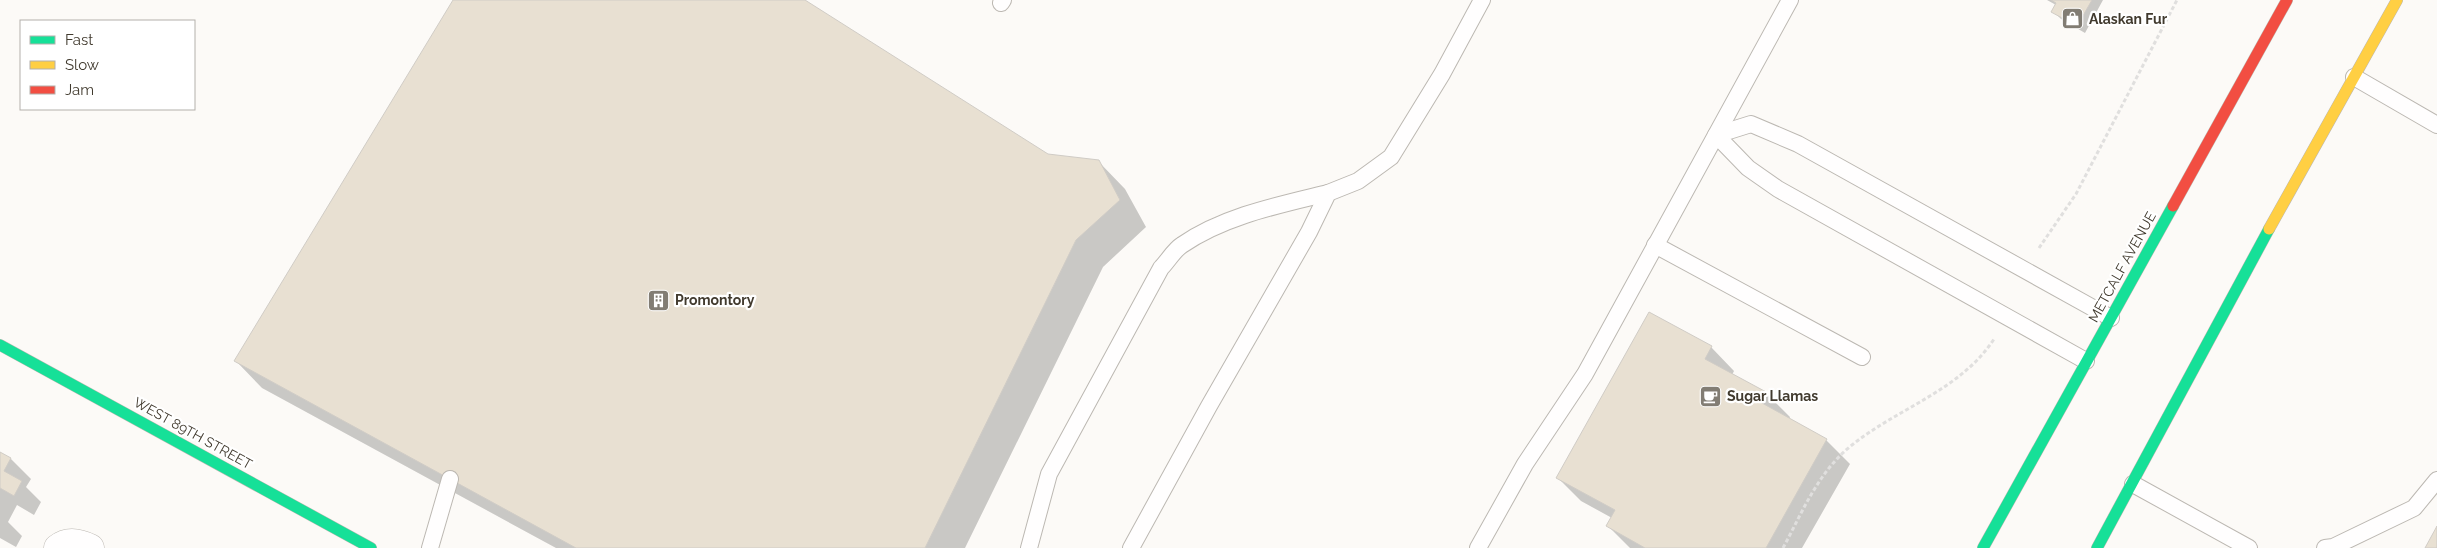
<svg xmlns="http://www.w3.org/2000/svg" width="2437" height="548" font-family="Raleway,sans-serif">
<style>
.shadow{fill:#0003}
.building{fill:#e8e0d2;stroke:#d0ccc6}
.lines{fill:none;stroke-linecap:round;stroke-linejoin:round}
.lane-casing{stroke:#bcb8b2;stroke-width:18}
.street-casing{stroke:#bcb8b2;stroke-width:29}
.fast-casing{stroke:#bcb8b2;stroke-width:12}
.slow-casing{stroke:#bcb8b2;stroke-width:12}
.jam-casing{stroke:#bcb8b2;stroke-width:12}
.path{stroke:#e0dfde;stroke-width:3;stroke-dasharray:4 2.5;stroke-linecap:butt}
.lane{stroke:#fffefe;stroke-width:16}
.street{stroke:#fffefe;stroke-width:28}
.fast{stroke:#16e098;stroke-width:11}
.slow{stroke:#ffcf43;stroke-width:11}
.jam{stroke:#f24e42;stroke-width:11}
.labels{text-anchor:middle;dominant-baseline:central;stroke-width:4.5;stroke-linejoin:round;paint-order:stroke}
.poi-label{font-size:14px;font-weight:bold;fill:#413a2e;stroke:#fff;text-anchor:start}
.street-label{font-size:14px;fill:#413a2e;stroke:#fff}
</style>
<rect width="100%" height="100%" fill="#fcfaf7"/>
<g class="shadow">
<polygon points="455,0 802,0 1048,155 1098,161 1125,189 1146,227 1103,267 965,548 556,548 262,388 236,361"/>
<polygon points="2047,0 2103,0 2085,33 2061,19 2053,11 2056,5"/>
<polygon points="1711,347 1734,371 1732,375 1767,394 1790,417 1789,420 1826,440 1850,464 1802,548 1630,548 1608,526 1612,518 1581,501 1558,478"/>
<polygon points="0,453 11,459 31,479 26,487 41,502 34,515 17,505 8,522 22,536 16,547 0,538"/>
</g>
<g class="building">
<polygon points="453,0 805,0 1048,154 1099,160 1120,200 1076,240 925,548 576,548 234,361"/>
<polygon points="2051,0 2092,0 2077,26 2051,12 2056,3"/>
<polygon points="1649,312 1712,346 1705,359 1768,393 1762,403 1827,439 1766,548 1645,548 1606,526 1615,510 1556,478"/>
<polygon points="0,452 11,458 4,471 22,481 14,496 0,488"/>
<polygon points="2437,526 2437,548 2425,548"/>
</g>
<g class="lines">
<defs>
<g id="lane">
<polyline points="1001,3 1003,0"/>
<polyline points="2354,77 2437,125"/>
<polyline points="1655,245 1862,357"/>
<polyline points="2086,361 1778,189 1748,168 1716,135 1751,124 1798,144 2111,318"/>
<polyline points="2133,484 2249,548"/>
<polyline points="430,548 450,479"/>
<path d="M1029,548L1049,474L1161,268C1168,261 1174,250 1182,245C1224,216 1279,205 1328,193"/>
<polyline points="1131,548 1209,406 1309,232 1328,193 1358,181 1391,157 1442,74 1482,0"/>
<polyline points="1478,548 1525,464 1585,374 1790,0"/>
<polyline points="2325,548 2333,547 2414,508 2437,480"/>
</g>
<path id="street" d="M58,548C68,540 78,542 90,548"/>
<g id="fast">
<polyline points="0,345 371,548"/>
<polyline points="1983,548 2173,206"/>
<polyline points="2097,548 2269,229"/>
</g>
<polyline id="slow" points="2269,229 2397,0"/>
<polyline id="jam" points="2173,206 2287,0"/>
</defs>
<use href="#lane" class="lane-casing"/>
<use href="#street" class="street-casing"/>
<use href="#fast" class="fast-casing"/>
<use href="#slow" class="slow-casing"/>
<use href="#jam" class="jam-casing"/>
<g class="path">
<polyline points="2039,248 2076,194 2177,0"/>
<path d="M1783,548C1803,511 1818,472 1852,445C1898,408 1961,390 1994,339"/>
</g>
<use href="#lane" class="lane"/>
<use href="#street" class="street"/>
<use href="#fast" class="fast"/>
<use href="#slow" class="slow"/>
<use href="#jam" class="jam"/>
</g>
<defs>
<symbol id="shop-square" viewBox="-11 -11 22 22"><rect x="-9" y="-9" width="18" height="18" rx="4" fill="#827d74" stroke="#fff"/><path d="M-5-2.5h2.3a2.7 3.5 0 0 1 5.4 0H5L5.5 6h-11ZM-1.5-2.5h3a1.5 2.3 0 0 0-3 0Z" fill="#fff"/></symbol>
<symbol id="building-square" viewBox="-11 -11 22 22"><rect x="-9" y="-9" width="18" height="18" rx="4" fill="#827d74" stroke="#fff"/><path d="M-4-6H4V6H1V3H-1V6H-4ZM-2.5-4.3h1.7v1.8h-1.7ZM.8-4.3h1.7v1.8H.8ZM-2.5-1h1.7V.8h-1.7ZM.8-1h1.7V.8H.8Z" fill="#fff"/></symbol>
<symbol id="cafe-square" viewBox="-11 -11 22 22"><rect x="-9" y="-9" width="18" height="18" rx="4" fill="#827d74" stroke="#fff"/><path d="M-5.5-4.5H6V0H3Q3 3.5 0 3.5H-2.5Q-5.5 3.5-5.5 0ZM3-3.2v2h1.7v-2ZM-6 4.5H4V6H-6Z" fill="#fff"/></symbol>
</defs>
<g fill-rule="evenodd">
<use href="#shop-square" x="2060" y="6" width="25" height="25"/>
<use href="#building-square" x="646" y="288" width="25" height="25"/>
<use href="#cafe-square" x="1698" y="384" width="25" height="25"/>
</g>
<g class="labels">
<g class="poi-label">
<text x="2089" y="19">Alaskan Fur</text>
<text x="675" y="300">Promontory</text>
<text x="1727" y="396">Sugar Llamas</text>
</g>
<g class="street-label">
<text transform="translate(2122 267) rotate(-61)">METCALF AVENUE</text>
<text transform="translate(193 433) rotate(29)">WEST 89TH STREET</text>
</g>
</g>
<rect x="20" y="20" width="175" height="90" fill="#ffffff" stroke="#b3b0ab"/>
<rect x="30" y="36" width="25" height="8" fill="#16e098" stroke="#b3b0ab"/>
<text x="65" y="45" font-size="15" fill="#413a2e">Fast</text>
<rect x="30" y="61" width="25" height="8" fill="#ffcf43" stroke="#b3b0ab"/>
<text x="65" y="70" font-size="15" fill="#413a2e">Slow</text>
<rect x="30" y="86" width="25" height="8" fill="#f24e42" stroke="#b3b0ab"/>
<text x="65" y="95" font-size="15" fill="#413a2e">Jam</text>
</svg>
